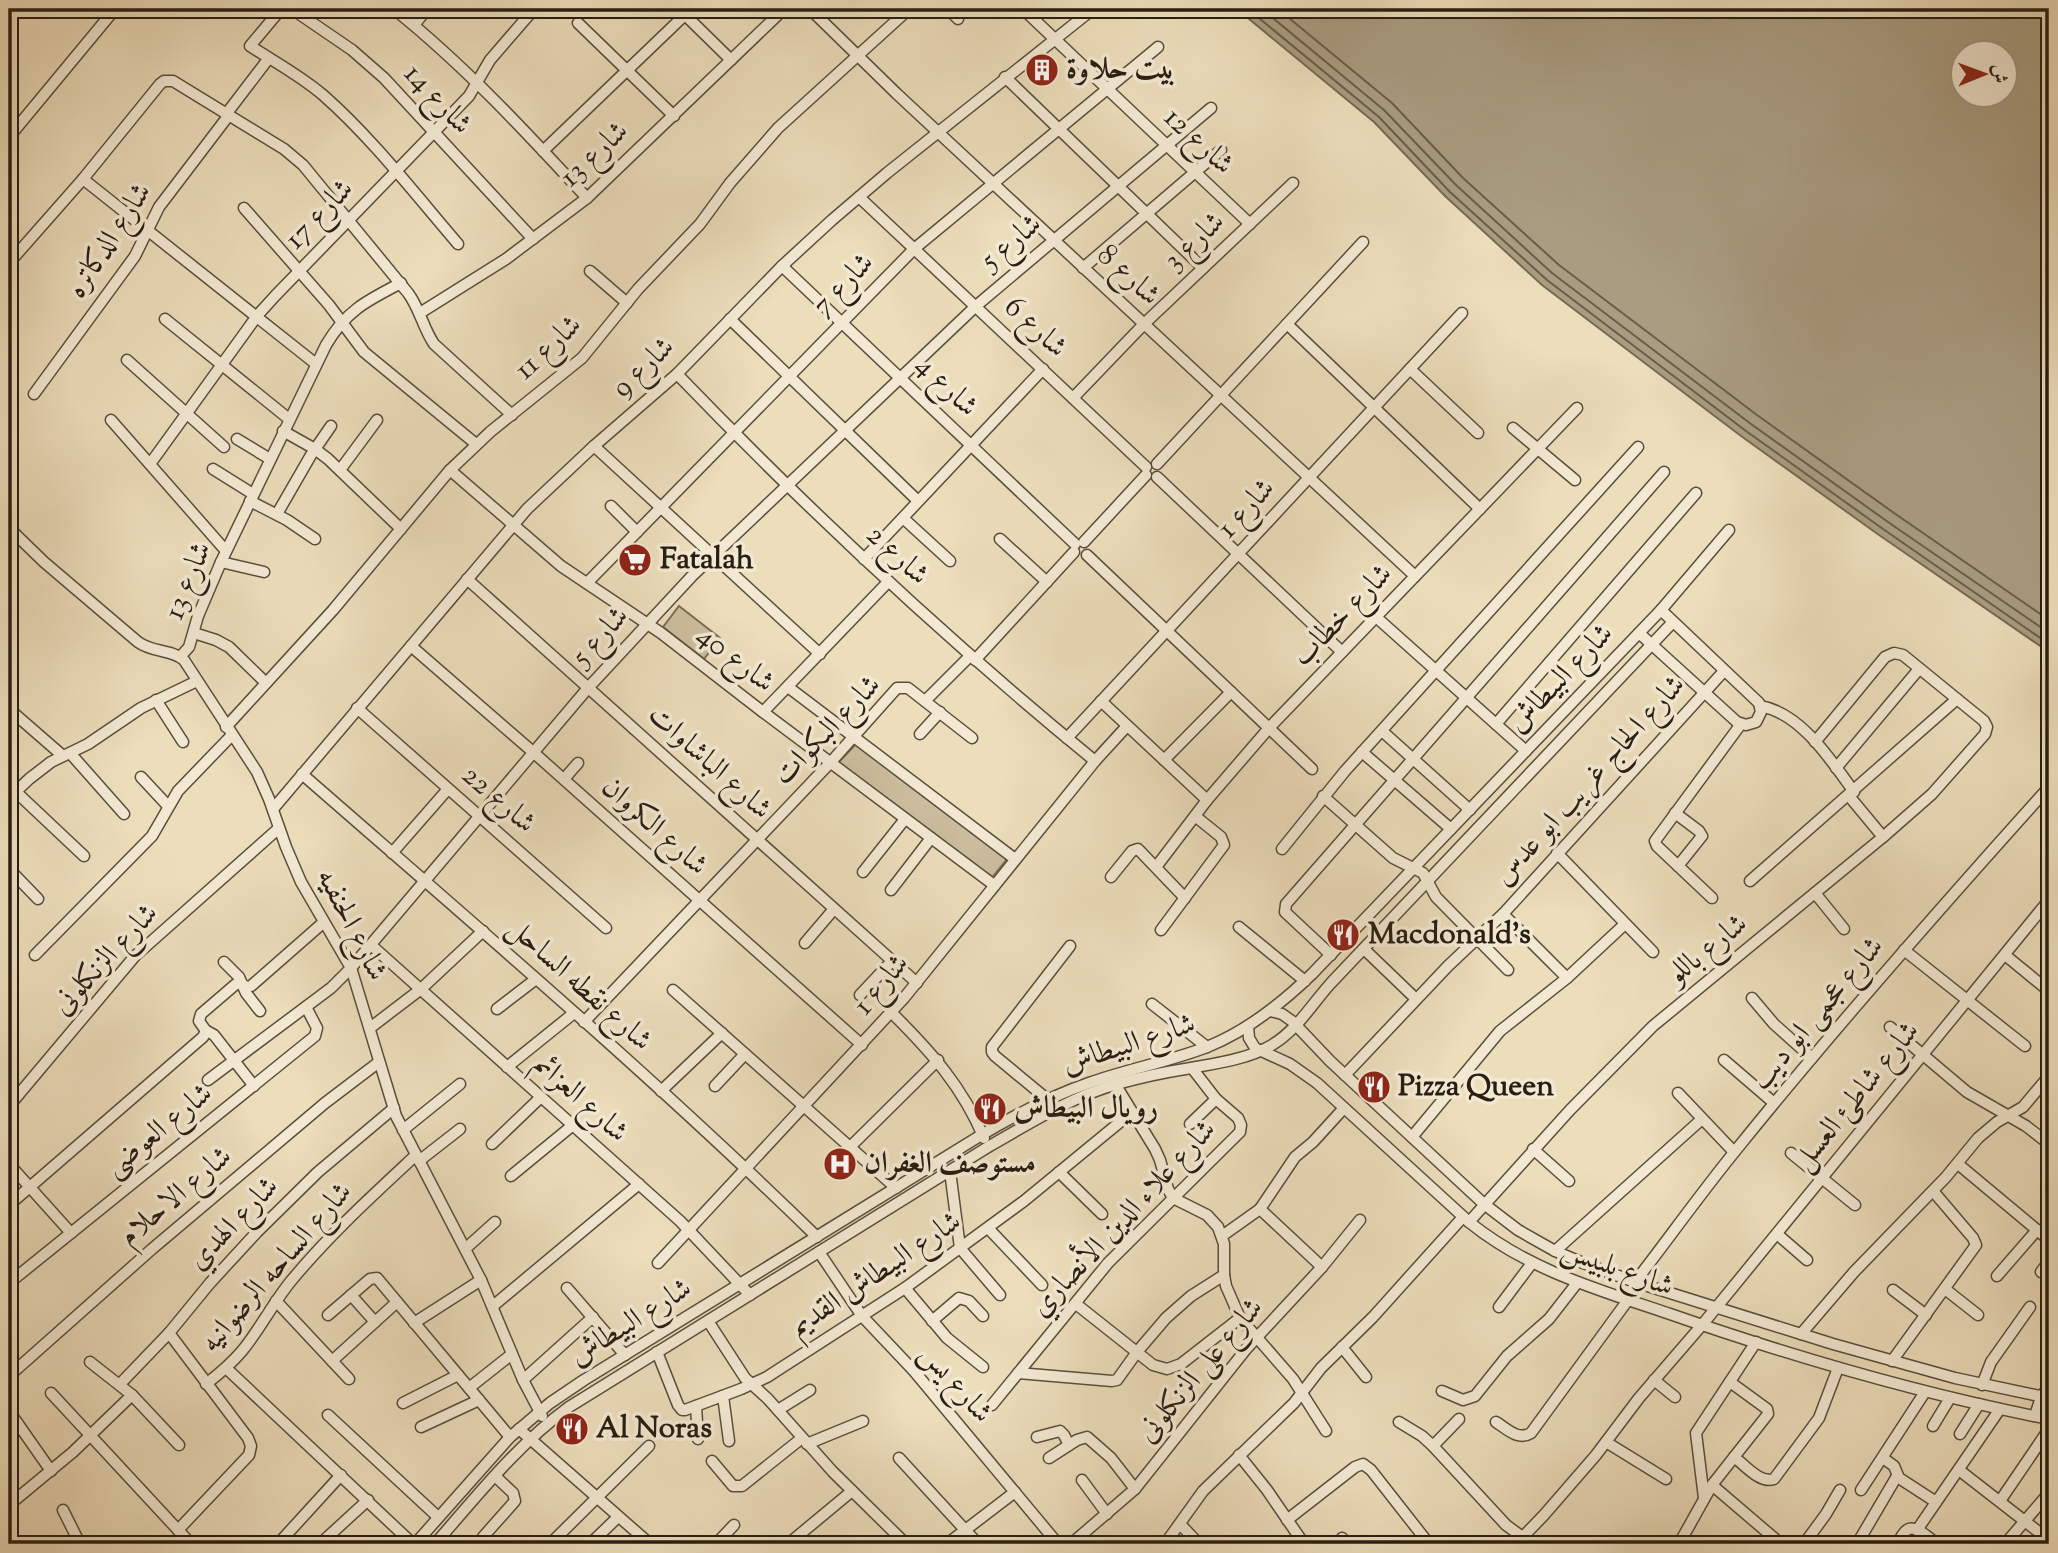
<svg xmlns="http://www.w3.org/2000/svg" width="2058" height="1553" font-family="'Sorts Mill Goudy',Amiri,serif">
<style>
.green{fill:#cbbd9e;stroke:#7a6e58;stroke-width:2}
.water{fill:#a99c81;stroke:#756a54;stroke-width:2;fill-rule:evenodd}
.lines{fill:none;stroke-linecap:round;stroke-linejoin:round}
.shore{stroke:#685d49;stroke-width:2}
.minor-casing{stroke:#594e3c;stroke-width:13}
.minor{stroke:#f3e9d3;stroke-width:10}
.labels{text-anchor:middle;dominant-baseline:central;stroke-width:7;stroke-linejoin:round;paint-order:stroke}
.poi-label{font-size:30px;font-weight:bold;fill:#281e11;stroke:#f3e9d3;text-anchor:start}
.street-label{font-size:30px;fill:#281e11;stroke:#f3e9d3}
</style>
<rect width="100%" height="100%" fill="#ecddbb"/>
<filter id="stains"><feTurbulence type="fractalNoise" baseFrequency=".00286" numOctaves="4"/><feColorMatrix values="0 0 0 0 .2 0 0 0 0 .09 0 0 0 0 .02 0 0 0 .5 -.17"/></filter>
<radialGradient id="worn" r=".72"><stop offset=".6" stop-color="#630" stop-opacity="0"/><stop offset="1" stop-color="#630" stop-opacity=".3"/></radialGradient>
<g class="green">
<polygon points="679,606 720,638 704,659 663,627"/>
<polygon points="856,744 1008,858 991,879 837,764"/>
</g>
<path class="water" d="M1237,9H2049V652L1879,535L1741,436L1542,285L1445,196L1374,122ZM1964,52H2006V94H1964Z"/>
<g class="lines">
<g class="shore">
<polyline points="1248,9 1379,117 1450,192 1547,280 1746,431 1883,529 2049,644"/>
<polyline points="1262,9 1384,110 1456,185 1552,273 1751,424 1888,522 2049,633"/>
<polyline points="1278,9 1392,103 1463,178 1559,265 1757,415 1894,513 2049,620"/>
</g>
<defs>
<g id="minor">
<path d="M281,9L250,46C275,62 301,76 323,95C372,138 415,194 458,244"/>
<polyline points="292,9 352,50 384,78 533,239"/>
<path d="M394,9C465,66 525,131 587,198"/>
<polyline points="679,9 731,60"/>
<polyline points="810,9 897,94 1415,576"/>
<polyline points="948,9 958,19"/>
<polyline points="1023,9 1250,224"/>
<polyline points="9,16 15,9"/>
<polyline points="578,23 674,116"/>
<polyline points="414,25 427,9"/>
<polyline points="1005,77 1203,268"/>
<polyline points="227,113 269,58"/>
<polyline points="9,137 115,9"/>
<polyline points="543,151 691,9"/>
<polyline points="83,179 316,364"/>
<polyline points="859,197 1146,467"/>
<polyline points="244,208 329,305 364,352 476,444"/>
<path d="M9,263L83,179L160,84L164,81H173L284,149L303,165L408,293C420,309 423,328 434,344L512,415"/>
<polyline points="782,266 1075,544"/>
<polyline points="1083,268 1221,150"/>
<polyline points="590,271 627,303"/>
<polyline points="420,313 506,259 587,198 784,9"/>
<polyline points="165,319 289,419"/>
<polyline points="730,319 918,501"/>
<polyline points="1287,324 1480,509"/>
<polyline points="127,360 224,447"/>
<polyline points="1410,369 1478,433"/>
<path d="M677,374C809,511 947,640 1095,761"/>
<polyline points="34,394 135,256 159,207 229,115"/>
<polyline points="1073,398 1144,324 1293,183"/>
<polyline points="111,420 226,551"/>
<polyline points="1513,428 1575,480"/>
<polyline points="283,431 315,449 328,459 401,529"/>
<polyline points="237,439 270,459"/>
<polyline points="594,446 820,654"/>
<polyline points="150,464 257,316 275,296 469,96 490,60 534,9"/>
<polyline points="1157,464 1363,242"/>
<polyline points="213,469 253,494"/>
<polyline points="340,470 377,420"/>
<polyline points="450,470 561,566 661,633 763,712 994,885"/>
<polyline points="1157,477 1342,652"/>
<polyline points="250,501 287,520 315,539"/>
<polyline points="611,506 637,532"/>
<polyline points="277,514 311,455 331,426"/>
<polyline points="903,518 950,561"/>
<path d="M9,528L44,562L138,642C153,653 171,649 184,660L257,772L269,799L286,847L301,882L351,968L396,1116L481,1280L523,1380L542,1416"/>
<polyline points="1000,539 1047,582"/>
<polyline points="1084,542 1146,475"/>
<polyline points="1087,555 1312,769"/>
<polyline points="864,559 1043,369"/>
<polyline points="221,562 264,572"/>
<polyline points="467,579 917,983"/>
<polyline points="587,583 914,249 1158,47"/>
<polyline points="1376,617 1526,751"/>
<polyline points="194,633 216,640 229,647 266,683"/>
<polyline points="1639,633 1737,722 1746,725 1756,722 1761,712 1759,703 1661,610"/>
<polyline points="411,646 533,752 862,1045"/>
<path d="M180,657L189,647L198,616L221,562L326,345C346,311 366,301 401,283"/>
<polyline points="975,660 1074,552"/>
<polyline points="788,687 1015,859"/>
<polyline points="156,700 183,742"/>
<polyline points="925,701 970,656"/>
<polyline points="1101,701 1207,800"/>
<path d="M1760,706C1801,713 1831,760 1854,792"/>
<polyline points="357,708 606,928"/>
<polyline points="9,709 63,756"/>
<polyline points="763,712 888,582"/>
<polyline points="1496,724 1696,493"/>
<polyline points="226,727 333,610 450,470 490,432 582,358 638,289 700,224 730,183 778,128 909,9"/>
<polyline points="1382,731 1470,810"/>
<polyline points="920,734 940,712"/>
<polyline points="1067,738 1462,313"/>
<polyline points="1362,752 1451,829"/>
<polyline points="70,753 124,814"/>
<polyline points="1164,760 1231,692"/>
<polyline points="1836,768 1919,669"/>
<path d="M302,774C476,926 652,1076 817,1237"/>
<polyline points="141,777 168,806"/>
<polyline points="564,779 578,763"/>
<polyline points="15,791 84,856"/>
<polyline points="1323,796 1393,858 1423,873 1436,897 1508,970"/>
<polyline points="1849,796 1883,837"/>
<polyline points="9,798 29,779 51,762 88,744 141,708 197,681"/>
<polyline points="273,809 527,509 594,446 677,374 782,266 832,220 887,173 1093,9"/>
<polyline points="1675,813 1699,831 1702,836 1678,866"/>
<polyline points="1282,849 1345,771 1638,447"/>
<polyline points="392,853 448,789"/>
<polyline points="1557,853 1653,952"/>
<polyline points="1156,867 1207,800 1269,728 1577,408"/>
<polyline points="9,869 38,899"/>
<polyline points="863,872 905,819"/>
<polyline points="1111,877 1132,851 1138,849 1185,898"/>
<polyline points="1750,881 1957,699"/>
<polyline points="891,890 931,838"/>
<polyline points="1815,893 1844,929"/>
<polyline points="1712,898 1657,846 1655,841 1741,724"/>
<polyline points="1503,914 1567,978"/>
<polyline points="1239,927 1305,981"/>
<polyline points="1161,930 1224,845 1221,837 1195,816"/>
<polyline points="805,943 834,909"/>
<polyline points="371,945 680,1221 750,1295"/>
<polyline points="1364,949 1416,999"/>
<polyline points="1904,950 2025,1046"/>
<polyline points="35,955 152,836 178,791 232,735"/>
<polyline points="1331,955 1285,912 1286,904 1664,472"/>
<polyline points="2005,955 2049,991"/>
<polyline points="224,962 239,977 246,993 260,1011"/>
<polyline points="673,990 896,1188"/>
<polyline points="860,995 892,961"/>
<polyline points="1752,998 1774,1024 1812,1058"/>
<polyline points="1152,1004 1207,1047"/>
<polyline points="497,1009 536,979"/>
<polyline points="1271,1011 1282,1014 1292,1021 1330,1061 1484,1204 1518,1230 1555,1251 1583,1263 1635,1282 1833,1344 1955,1378 2049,1398"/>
<path d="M892,1013C931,1052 962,1086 984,1138"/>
<polyline points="584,1022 830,763 897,688 908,688 972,738"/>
<path d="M1248,1026L1249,1038L1255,1048L1290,1064L1317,1083L1469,1222C1528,1270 1599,1290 1670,1314C1794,1357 1920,1394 2049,1419"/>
<polyline points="1890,1027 1967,1092 2026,1126 2049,1144"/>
<polyline points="370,1028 421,989 483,931"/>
<polyline points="205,1030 214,1035 254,1086"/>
<polyline points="1724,1060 1774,1103"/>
<polyline points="507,1067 574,1013"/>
<polyline points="1345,1075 1448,966 1503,914 1724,671"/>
<polyline points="1112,1079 1155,1149 1160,1160 1168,1189 1173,1198 1207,1215 1218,1227 1224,1244 1224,1275 1226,1286 1240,1318 1293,1379 1326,1431"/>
<polyline points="208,1080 331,988 351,968 588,688 692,576 976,306 1211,108"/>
<polyline points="715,1086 745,1054"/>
<polyline points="661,1091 722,1033"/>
<polyline points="1678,1093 1734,1152"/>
<polyline points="1047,1099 995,1056 992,1052 992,1047 1070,946"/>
<polyline points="9,1106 135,956 279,828"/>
<polyline points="1190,1124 1216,1099"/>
<polyline points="403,1130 460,1084"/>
<polyline points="1412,1137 1500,1031 1567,978 1625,924"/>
<polyline points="492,1144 541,1097"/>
<polyline points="850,1147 938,1060"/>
<polyline points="1533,1149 1569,1181"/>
<polyline points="1791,1153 1855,1205"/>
<polyline points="419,1161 460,1129"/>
<polyline points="9,1164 71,1233"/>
<polyline points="1958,1164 2049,1240"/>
<polyline points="950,1171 960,1248 1000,1295"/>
<polyline points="1059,1172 1102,1214"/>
<polyline points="511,1176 573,1125"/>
<polyline points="9,1205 203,1037 206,1031 199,1021 201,1014 236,984 239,983 247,987 251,986 324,922"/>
<polyline points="1260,1209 1322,1267"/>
<polyline points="1469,1222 1570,1110 1653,1026 1883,837 1932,794 1985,734 1987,727 1984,721 1903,655 1894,653 1885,657 1815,742"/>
<polyline points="988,1228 1042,1285"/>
<polyline points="1777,1234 1807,1260"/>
<polyline points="1222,1236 1260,1209 1295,1157 1313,1142 1344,1108"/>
<polyline points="465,1249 495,1222"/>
<polyline points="1555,1251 1702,1119"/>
<polyline points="819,1252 862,1316 914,1371 1058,1544"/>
<polyline points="658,1263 904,998 1095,761 1127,726"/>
<polyline points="2041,1272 2049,1261"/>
<polyline points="1997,1276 2037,1230"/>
<path d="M1635,1282C1669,1238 1701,1193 1736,1150C1836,1026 1942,906 2049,787"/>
<polyline points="9,1283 315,1036 317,1028 306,1007"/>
<polyline points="567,1288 625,1355"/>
<polyline points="905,1288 947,1338 983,1367"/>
<polyline points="1945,1289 1978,1315"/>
<polyline points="1893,1290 1926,1315"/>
<polyline points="351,1295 375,1322"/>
<polyline points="276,1301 349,1379"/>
<polyline points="1076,1304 1153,1365 1167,1369 1181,1364 1240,1318"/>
<polyline points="493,1306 639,1184"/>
<polyline points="1499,1307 1532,1263"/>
<polyline points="328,1315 370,1279 377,1278 510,1437"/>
<polyline points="708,1321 745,1378 768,1399 833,1472 906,1544"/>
<polyline points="932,1321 959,1298 969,1301 983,1316"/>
<polyline points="414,1323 481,1280"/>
<polyline points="169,1333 248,1438 251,1446 249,1455 178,1530"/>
<polyline points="1801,1334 1854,1272 1946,1177 1978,1138 1997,1122 2023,1107 2049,1076"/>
<polyline points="1342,1347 1366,1377"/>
<polyline points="657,1352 678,1405 682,1410 685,1410 741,1389 767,1377 905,1288 1024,1201 1131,1113"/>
<polyline points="332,1361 397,1302"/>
<polyline points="1892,1361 1976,1245 1973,1238 1933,1191"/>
<polyline points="90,1362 132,1395 179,1445"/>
<polyline points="226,1368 413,1544"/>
<polyline points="1018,1373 1112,1381 1117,1380 1137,1352 1166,1318 1191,1296 1224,1275"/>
<polyline points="9,1376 152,1249 325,1103 379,1062"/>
<polyline points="523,1380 593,1317"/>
<polyline points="1654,1380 1675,1397"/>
<polyline points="120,1384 169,1333 210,1283 257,1232 318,1172 394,1108"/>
<path d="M206,1384C219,1374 231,1364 242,1351C260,1329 273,1303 291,1281C329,1235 372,1196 416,1155"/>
<polyline points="1982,1385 1991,1362 2030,1307"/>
<polyline points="469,1388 512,1354"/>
<polyline points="1442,1391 1463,1400 1475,1396 1507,1356 1549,1319 1577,1283"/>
<polyline points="51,1393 191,1544"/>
<polyline points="723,1396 729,1441"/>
<polyline points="403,1403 458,1375"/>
<polyline points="992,1405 1108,1263 1240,1132 1241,1125 1238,1118 1216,1099 1192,1068"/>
<polyline points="696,1406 698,1439"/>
<polyline points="778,1410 810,1390"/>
<polyline points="9,1411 51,1471"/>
<polyline points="328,1415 438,1517"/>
<polyline points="2035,1416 2041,1397 2049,1386"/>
<polyline points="1399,1422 1422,1436 1433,1446 1506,1525 1532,1544"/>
<path d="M1496,1422C1507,1429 1518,1441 1531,1433L1628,1300"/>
<polyline points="1933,1426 1950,1398"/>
<polyline points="421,1427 479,1400"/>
<polyline points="519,1429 650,1544"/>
<polyline points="1960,1434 1979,1404"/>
<polyline points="1037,1437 1060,1431 1064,1435 1069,1445"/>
<polyline points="1606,1442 1666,1479"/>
<polyline points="807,1444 863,1421"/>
<polyline points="1433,1446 1459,1419"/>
<polyline points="1239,1455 1267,1490 1304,1544"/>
<path d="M1734,1457C1745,1465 1760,1484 1774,1479L1819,1418L1838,1368"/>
<polyline points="899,1458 978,1544"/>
<polyline points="1049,1458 1077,1440 1087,1437 1111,1458 1135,1489"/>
<polyline points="1883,1458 1894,1466 1899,1478 1936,1502"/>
<polyline points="712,1461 733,1486 742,1486 802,1438"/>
<polyline points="1959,1470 2049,1540"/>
<polyline points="1082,1480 1107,1514"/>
<polyline points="1712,1485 1781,1544"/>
<polyline points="1861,1490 1925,1392"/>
<polyline points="1704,1498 1696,1433 1756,1342"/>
<polyline points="2000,1501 2049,1429"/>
<polyline points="9,1505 73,1452 132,1395"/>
<polyline points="63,1510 80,1544"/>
<polyline points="1287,1520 1355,1467 1363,1464 1371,1470 1429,1544"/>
<polyline points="1180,1524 1199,1544"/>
<polyline points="1917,1530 2000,1409"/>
<polyline points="1342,1538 1347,1544"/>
<polyline points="793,1540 852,1491"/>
<polyline points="278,1544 341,1475"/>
<polyline points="320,1544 368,1500"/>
<path d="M415,1544L510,1437L550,1403L584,1380L983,1134C1017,1114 1051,1096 1089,1083C1128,1069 1168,1062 1207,1047C1247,1031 1281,1004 1312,974L1661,610L1729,530"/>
<path d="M435,1544C477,1496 517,1445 569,1407L988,1147C1030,1123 1071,1097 1117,1084C1141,1077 1166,1072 1191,1068C1218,1063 1248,1059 1272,1045C1297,1030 1312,1004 1331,983L1673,622"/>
<polyline points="482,1544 483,1537 515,1501 513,1493 495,1476"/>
<polyline points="550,1544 649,1446"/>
<polyline points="590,1544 618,1517"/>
<polyline points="716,1544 734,1525"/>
<polyline points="947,1544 1015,1492"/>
<polyline points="1071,1544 1135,1489 1247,1348 1322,1267 1360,1220"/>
<polyline points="1165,1544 1203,1491 1294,1403 1321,1368 1373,1317 1463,1217"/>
<polyline points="1516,1544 1544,1515 1596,1455 1639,1398 1702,1325 2049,900"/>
<polyline points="1679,1544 1712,1485 1768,1414 1767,1409 1730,1382"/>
<polyline points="1804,1544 1826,1514 1840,1490"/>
<polyline points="1857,1544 1897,1476"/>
<path d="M1897,1544C1900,1540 1903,1532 1907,1530C1915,1524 1930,1539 1937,1544"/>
<polyline points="2005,1544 2049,1493"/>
</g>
</defs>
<use href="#minor" class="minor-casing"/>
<use href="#minor" class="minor"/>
</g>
<defs>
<symbol id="building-disc" viewBox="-11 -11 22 22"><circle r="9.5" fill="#8f2418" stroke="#f3e9d3"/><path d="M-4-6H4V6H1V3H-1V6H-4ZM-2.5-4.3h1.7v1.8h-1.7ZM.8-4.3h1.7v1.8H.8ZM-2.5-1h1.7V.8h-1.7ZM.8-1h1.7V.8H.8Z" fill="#fff"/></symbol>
<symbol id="supermarket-disc" viewBox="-11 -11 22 22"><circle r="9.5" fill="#8f2418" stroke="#f3e9d3"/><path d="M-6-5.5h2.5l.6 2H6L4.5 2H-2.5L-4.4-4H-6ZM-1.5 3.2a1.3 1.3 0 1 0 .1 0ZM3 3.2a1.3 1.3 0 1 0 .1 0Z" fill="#fff"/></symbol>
<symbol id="restaurant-disc" viewBox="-11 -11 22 22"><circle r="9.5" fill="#8f2418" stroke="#f3e9d3"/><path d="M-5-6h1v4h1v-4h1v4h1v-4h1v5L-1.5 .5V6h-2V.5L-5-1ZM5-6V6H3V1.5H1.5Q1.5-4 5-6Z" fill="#fff"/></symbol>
<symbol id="hospital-disc" viewBox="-11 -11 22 22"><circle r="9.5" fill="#8f2418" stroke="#f3e9d3"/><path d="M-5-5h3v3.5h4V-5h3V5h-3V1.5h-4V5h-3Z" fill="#fff"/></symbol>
</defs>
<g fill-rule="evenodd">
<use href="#building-disc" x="1023" y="51" width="38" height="38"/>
<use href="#supermarket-disc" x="616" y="541" width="38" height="38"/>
<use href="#restaurant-disc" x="1324" y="916" width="38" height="38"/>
<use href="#restaurant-disc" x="1355" y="1068" width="38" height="38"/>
<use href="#restaurant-disc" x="971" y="1090" width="38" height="38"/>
<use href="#hospital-disc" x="821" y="1145" width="38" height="38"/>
<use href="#restaurant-disc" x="553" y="1410" width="38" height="38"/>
</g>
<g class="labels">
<g class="poi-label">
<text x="1066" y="70">بيت حلاوة</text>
<text x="660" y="560">Fatalah</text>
<text x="1368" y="935">Macdonald's</text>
<text x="1398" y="1087">Pizza Queen</text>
<text x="1014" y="1109">رويال البيطاش</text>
<text x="864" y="1164">مستوصف الغفران</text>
<text x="596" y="1429">Al Noras</text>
</g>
<g class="street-label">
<text transform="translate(437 100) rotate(47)">شارع 14</text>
<text transform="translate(1198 142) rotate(43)">شارع 12</text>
<text transform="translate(595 155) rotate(-43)">شارع 13</text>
<text transform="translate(320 215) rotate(-46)">شارع 17</text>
<text transform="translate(110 241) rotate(-57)">شارع الدكاتره</text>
<text transform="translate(1195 242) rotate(-43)">شارع 3</text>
<text transform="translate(1012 243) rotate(-40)">شارع 5</text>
<text transform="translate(1128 276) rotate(43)">شارع 8</text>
<text transform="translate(844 285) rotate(-46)">شارع 7</text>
<text transform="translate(1035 328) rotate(43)">شارع 6</text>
<text transform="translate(549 348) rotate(-43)">شارع 11</text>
<text transform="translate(644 368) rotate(-43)">شارع 9</text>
<text transform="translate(946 387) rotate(44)">شارع 4</text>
<text transform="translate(1247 509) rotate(-47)">شارع 1</text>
<text transform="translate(897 556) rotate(43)">شارع 2</text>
<text transform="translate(189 581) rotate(-68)">شارع 13</text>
<text transform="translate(1343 616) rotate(-46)">شارع خطاب</text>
<text transform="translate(601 637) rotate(-48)">شارع 5</text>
<text transform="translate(735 660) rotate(38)">شارع 40</text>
<text transform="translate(1561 679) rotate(-46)">شارع البيطاش</text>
<text transform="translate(828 731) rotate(-46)">شارع البكوات</text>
<text transform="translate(709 763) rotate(42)">شارع الباشاوات</text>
<text transform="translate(1590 781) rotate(-48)">شارع الحاج غريب ابو عدس</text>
<text transform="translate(498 800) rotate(41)">شارع 22</text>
<text transform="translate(654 827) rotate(42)">شارع الكروان</text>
<text transform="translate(351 925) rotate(63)">شارع الحنفيه</text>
<text transform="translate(1708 950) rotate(-39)">شارع باللو</text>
<text transform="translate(106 960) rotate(-47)">شارع الزنكلونى</text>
<text transform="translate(579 985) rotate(42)">شارع نقطه الساحل</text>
<text transform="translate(882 985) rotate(-50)">شارع 1</text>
<text transform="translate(1818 1014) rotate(-50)">شارع عجمى ابو ديب</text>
<text transform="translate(1129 1045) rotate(-18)">شارع البيطاش</text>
<text transform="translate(1857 1097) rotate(-51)">شارع شاطئ العسل</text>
<text transform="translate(580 1099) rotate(42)">شارع العزائم</text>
<text transform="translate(159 1131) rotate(-39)">شارع العوضى</text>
<text transform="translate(176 1197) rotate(-40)">شارع الاحلام</text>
<text transform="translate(1124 1219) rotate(-47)">شارع علاء الدين الأنصاري</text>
<text transform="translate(234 1224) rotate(-46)">شارع الهدي</text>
<text transform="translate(277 1268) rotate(-49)">شارع الساحه الرضوانيه</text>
<text transform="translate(1617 1269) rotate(20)">شارع بلبيس</text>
<text transform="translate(876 1275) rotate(-34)">شارع البيطاش القديم</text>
<text transform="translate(631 1323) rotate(-32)">شارع البيطاش</text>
<text transform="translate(1201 1371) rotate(-50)">شارع على الزنكلونى</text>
<text transform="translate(955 1384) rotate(49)">شارع يس</text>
</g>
</g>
<rect width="2058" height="1553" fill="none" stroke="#ecddbb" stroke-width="35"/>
<rect x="10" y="10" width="2037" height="1532" fill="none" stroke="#281e11" stroke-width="3.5"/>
<rect x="18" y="18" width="2023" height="1518" fill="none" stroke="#281e11" stroke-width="2"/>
<g transform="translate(1984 74) rotate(89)"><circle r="33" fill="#f3e9d3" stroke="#a29885" stroke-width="2"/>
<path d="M0-5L12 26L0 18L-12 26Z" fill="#8f2418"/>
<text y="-10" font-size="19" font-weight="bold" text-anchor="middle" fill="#281e11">ش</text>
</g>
<rect width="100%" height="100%" filter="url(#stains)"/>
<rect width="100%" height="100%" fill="url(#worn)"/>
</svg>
